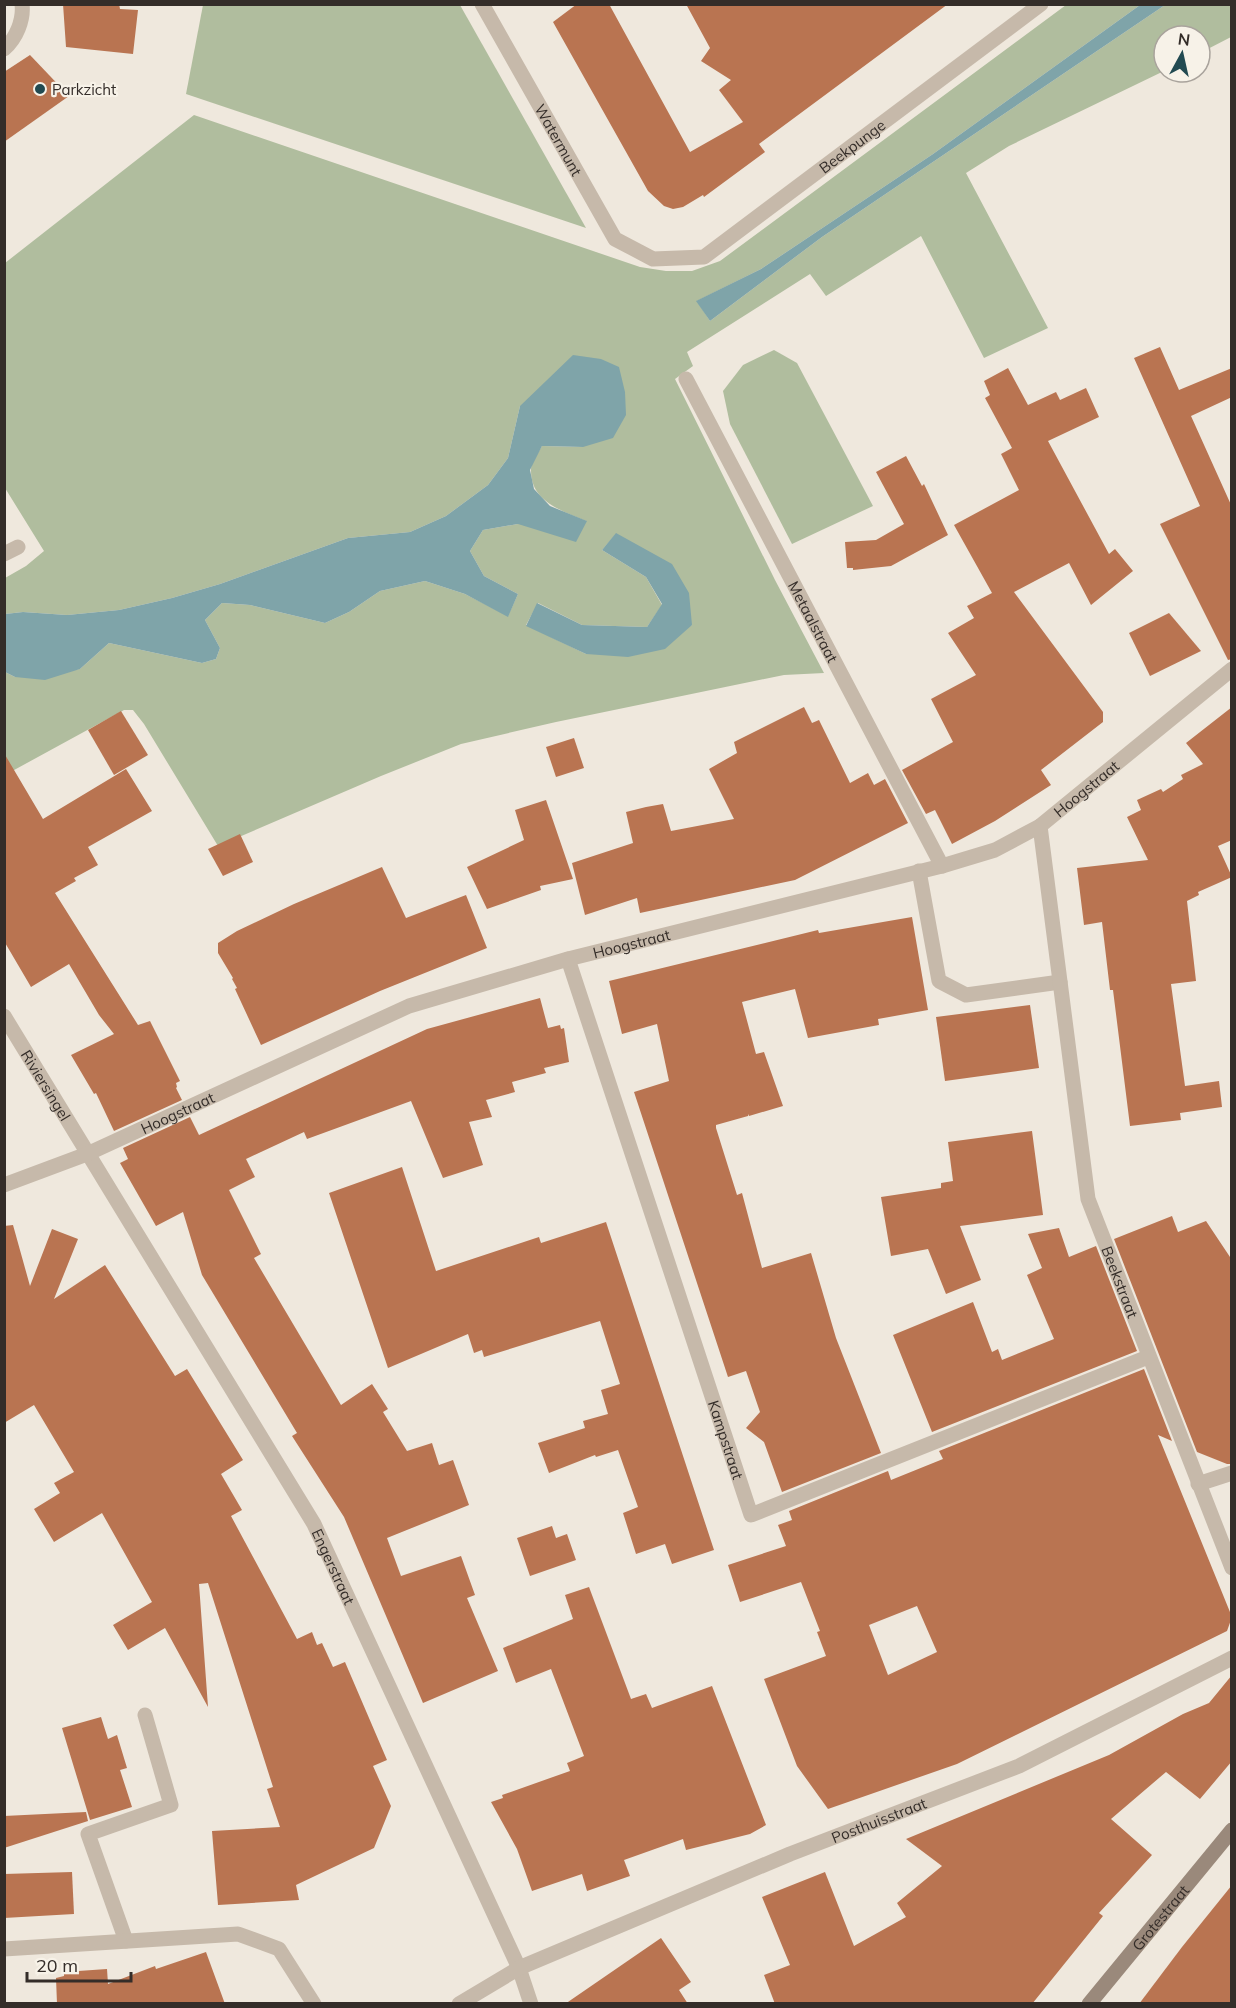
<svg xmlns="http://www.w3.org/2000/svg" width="1236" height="2008" font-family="Mulish,sans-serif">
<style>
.green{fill:#b0bd9e;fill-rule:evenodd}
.water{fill:#7fa4a9}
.building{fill:#b97451;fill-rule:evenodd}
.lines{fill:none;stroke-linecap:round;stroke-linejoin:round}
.lane{stroke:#c6b9aa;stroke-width:15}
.street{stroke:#c6b9aa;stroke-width:15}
.secondary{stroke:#9a897b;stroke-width:15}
.poi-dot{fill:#224a51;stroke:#f7f2e8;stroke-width:2}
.labels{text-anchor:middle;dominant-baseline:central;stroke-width:4.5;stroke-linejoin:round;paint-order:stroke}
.poi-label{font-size:15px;fill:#342d29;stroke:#f7f2e8;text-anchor:start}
.street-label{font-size:15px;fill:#342d29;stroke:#f7f2e8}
</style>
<rect width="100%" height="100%" fill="#efe8dd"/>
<g class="green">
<polygon points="203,5 460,5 586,228 186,94"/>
<path d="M1066,5H1140L933,154L761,269L697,301L710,321L822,237L1165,5H1231V37L1200,53V36H1164V71L1009,146L966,173L1048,328L984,358L921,236L826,296L810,274L687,352L693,366L675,379L775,580L824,673L784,675L556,722L461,744L381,776L218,846L144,724L133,710H124L5,775V672L15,677L80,669L109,643L202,663L216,659L220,648L205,620L222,603L250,605L325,623L349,612L380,591L425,581L465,594L508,616L518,594L484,576L470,551L483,530L518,524L586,521C563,511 531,502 531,471C530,464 538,453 542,446L583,447L520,406L508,458L488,485L446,516L410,532L348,538L220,584L172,598L119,610L67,615L23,612L5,614V578L26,566L44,551L5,488V263L194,115L640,267L666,271H692L720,261ZM616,534L692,625L586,654L526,625L538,603L582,625L647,627L662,605L646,577L602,550Z"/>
<polygon points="774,350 797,363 873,506 792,544 730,424 723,391 743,365"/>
</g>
<g class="water">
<polygon points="1140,5 1165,5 822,237 710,321 696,301 761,269 933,154"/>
<polygon points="573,355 601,359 619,367 625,392 626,415 613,438 583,447 542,446 530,470 534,489 550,506 587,521 576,542 518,524 483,530 470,551 484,576 518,594 508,617 465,594 425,581 380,591 349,612 325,623 250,605 222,603 205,620 220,648 216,659 202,663 109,643 80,669 45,680 15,677 5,672 5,614 23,612 67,615 119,610 172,598 220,584 348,538 410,532 446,516 488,485 508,458 520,406"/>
<polygon points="616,533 672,564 689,593 692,625 665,649 628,657 586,654 526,626 537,603 582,625 647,627 662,604 646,577 602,550"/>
</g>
<g class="building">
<polygon points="63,4 119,4 120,9 138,10 133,54 66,47"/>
<polygon points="577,4 609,4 690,152 743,122 719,90 731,80 701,61 710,48 686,4 948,4 759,144 765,152 704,197 703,195 683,207 673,209 664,206 648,191 553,22"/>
<polygon points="30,55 69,96 4,142 4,72"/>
<polygon points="1160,347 1179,390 1232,368 1232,397 1191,416 1232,507 1232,659 1228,660 1160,524 1200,506 1134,358"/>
<polygon points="1008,368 1028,405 1056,392 1060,400 1086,388 1099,417 1048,441 1109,554 1115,549 1133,571 1091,605 1069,563 1014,592 1103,712 1103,722 1041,770 1051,785 995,821 952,844 935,810 926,814 902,770 953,742 931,699 976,675 948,633 974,618 967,606 992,593 954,525 1019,490 1001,454 1012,448 985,398 990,395 984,381"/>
<polygon points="906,456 922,486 924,484 948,535 891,566 853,570 853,568 847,568 845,542 876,540 904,524 876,472"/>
<polygon points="1169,613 1201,651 1150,676 1129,633"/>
<polygon points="804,707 812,723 819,720 850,783 868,773 874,785 885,779 908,823 795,880 640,913 637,898 585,915 572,863 633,843 626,812 646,807 663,804 671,831 734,819 709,769 737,753 734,742"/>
<polygon points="1232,707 1232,840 1218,846 1232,877 1198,892 1199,895 1187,901 1196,981 1171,984 1185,1086 1219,1081 1222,1107 1180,1113 1181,1120 1130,1126 1113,990 1110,990 1102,922 1084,925 1077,868 1148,860 1127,817 1141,810 1137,800 1161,789 1163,792 1183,779 1181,775 1203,764 1186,743"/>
<polygon points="121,711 148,755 114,775 88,730"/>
<polygon points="574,738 584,768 556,777 546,747"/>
<polygon points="4,753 43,819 126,769 152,811 88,847 98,865 74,878 76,881 55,893 138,1025 150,1021 180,1081 176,1083 177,1087 176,1088 182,1100 114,1131 96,1093 94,1094 71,1055 114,1034 99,1015 69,964 31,987 4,941"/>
<polygon points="546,800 573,879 540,886 541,890 487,909 467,867 524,840 515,810"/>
<polygon points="240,834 253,862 223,876 208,849"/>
<polygon points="382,867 406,918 466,895 487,948 380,991 261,1045 235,989 237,988 232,979 233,978 218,953 218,943 237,931 294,904"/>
<polygon points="912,917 928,1010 878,1019 879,1025 808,1038 795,989 742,1002 756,1054 764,1052 783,1106 749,1116 748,1114 748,1116 716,1125 716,1128 737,1195 742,1193 762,1268 811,1253 836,1338 881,1453 782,1492 764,1442 746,1428 760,1412 746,1371 728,1377 634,1092 669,1081 657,1024 622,1034 609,981 818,930 819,933"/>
<polygon points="540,998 548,1028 560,1025 561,1029 564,1028 569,1062 544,1068 546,1073 512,1082 515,1092 486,1100 492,1117 469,1122 483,1165 443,1178 411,1101 307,1139 304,1132 246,1159 255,1177 229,1190 261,1254 254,1258 341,1405 372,1384 388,1409 383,1412 407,1451 432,1443 439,1465 453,1460 469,1505 387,1538 401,1576 461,1556 475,1595 467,1598 498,1671 423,1703 344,1517 292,1436 297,1433 202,1275 183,1212 156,1226 120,1163 128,1159 123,1148 190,1117 199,1135 427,1029"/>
<polygon points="1030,1005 1039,1068 945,1081 936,1017"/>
<polygon points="1032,1131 1043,1215 960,1226 981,1280 946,1294 928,1249 891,1256 881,1197 941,1188 941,1183 953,1181 948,1142"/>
<polygon points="402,1167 436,1271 539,1237 541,1243 606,1222 714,1550 672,1564 665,1544 636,1554 623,1513 638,1507 618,1450 596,1457 595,1455 549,1473 538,1443 585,1428 583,1421 608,1414 601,1390 620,1384 600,1321 484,1357 482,1350 474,1353 468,1334 388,1368 329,1193"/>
<polygon points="1172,1216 1178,1232 1206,1221 1232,1260 1232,1464 1227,1464 1197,1452 1114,1239"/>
<polygon points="13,1225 30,1286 52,1229 78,1239 54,1299 105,1265 175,1376 187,1369 243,1460 221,1474 242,1510 231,1516 297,1639 312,1632 317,1645 322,1643 333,1667 345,1662 387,1760 373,1766 391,1806 374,1848 296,1885 299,1900 218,1905 212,1831 280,1827 267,1789 273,1787 208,1583 199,1584 208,1707 165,1628 128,1650 113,1625 152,1602 102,1513 54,1542 34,1509 60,1493 54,1483 74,1472 34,1405 4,1423 4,1226"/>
<polygon points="1059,1228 1069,1257 1096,1246 1137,1351 932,1432 893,1335 973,1302 992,1352 998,1349 1002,1360 1054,1339 1027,1275 1042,1268 1028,1234"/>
<path d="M1144,1369L1172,1441L1158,1435L1232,1617L1227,1631L957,1764L828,1809L797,1766L764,1679L826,1656L817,1632L820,1631L801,1582L740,1602L728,1565L786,1546L778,1525L792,1520L789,1511L888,1471L891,1480L943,1459L939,1451ZM917,1606L937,1652L888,1675L869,1625Z"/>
<polygon points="552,1526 556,1538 567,1534 576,1560 530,1576 517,1538"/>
<polygon points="589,1587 631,1699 646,1694 652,1708 712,1686 766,1825 750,1834 686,1850 683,1839 624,1860 630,1876 587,1891 582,1874 532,1891 517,1849 491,1802 503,1798 502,1795 570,1771 567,1763 584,1756 551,1669 516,1683 503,1648 573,1619 565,1595"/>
<polygon points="1232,1675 1232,1761 1200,1799 1166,1772 1111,1819 1152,1855 1099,1913 1103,1916 1032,2004 775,2004 764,1975 790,1965 762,1897 825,1872 854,1946 906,1917 897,1903 942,1866 906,1839 1109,1755 1183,1714 1209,1703"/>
<polygon points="101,1717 108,1739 117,1735 127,1768 120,1770 132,1807 90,1820 62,1728"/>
<polygon points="86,1812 88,1821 4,1848 4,1816"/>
<polygon points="72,1872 74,1914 4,1918 4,1874"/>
<polygon points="1232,1885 1232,2004 1139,2004 1182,1947"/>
<polygon points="661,1938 691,1982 679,1990 688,2004 565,2004"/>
<polygon points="206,1952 225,2004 57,2004 56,1978 64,1976 64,1972 107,1969 108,1984 155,1966 156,1969"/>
</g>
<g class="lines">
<g class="lane">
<path d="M4,49C16,39 24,20 22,4"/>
<polyline points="4,554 18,547"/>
<polyline points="919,871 939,981 966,995 1060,982"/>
<polyline points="1198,1484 1232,1473"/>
<polyline points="126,1941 88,1834 171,1805 145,1715"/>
</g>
<g class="street">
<path id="s1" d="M482,4L615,239L653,259L704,257L1041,4"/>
<path id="s2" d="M686,379L942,866"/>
<path id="s3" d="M1040,826L1088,1199L1232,1568"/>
<path id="s4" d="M568,959L751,1515L1148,1357"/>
<path id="s5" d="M4,1016L314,1524L519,1968L531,2004"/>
<path id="s6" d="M4,1185L87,1154L409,1006L568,959L942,866L995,850L1040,826L1232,669"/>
<polyline points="4,1949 238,1934 279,1949 314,2004"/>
<path id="s7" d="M459,2004L519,1968L790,1854L1019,1766L1232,1658"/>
</g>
<path class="secondary" id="s8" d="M1089,2004L1232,1830"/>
</g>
<circle class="poi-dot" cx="40" cy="89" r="6"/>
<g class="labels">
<g class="poi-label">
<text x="52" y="89">Parkzicht</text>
</g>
<g class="street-label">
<text stroke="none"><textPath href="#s1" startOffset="156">Watermunt</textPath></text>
<text stroke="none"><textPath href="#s1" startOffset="549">Beekpunge</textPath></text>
<text stroke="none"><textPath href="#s2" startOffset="274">Metaalstraat</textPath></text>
<text stroke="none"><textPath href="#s6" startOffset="1160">Hoogstraat</textPath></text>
<text stroke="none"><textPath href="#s6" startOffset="674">Hoogstraat</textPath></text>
<text stroke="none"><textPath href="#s5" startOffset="81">Riviersingel</textPath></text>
<text stroke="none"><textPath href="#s6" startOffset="188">Hoogstraat</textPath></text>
<text stroke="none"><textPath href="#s3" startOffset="465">Beekstraat</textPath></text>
<text stroke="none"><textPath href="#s4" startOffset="506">Kampstraat</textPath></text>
<text stroke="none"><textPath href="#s5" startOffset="642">Engerstraat</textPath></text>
<text stroke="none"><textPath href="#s7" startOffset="459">Posthuisstraat</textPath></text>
<text stroke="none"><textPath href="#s8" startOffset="112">Grotestraat</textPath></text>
</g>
</g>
<rect width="1236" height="2008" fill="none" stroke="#342d29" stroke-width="12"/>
<g transform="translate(1182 54) rotate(8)"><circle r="28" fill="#f7f2e8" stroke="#a9a39c" stroke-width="1.5"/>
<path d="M0-4.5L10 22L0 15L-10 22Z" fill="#224a51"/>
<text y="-9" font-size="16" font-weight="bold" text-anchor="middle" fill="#342d29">N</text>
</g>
<path d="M27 1972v9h104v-9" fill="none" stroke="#342d29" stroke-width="3"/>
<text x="36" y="1972" font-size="18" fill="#342d29" stroke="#f7f2e8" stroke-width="4.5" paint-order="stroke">20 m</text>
</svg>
